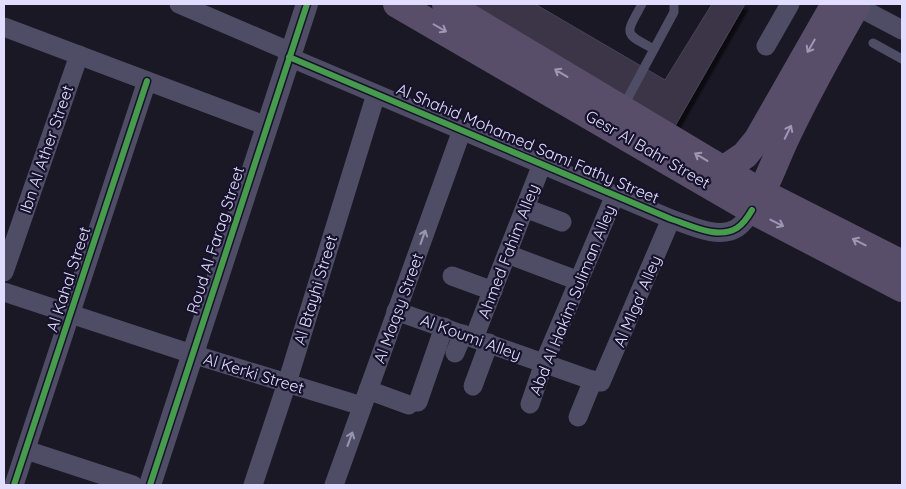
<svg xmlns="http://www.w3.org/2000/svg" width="906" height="489" font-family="Quicksand,sans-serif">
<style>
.building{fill:#3a3646;stroke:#484358;filter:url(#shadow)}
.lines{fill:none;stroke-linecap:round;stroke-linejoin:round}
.service{stroke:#4f4d66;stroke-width:9}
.minor{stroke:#4f4d66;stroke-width:19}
.tertiary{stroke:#4f4d66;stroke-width:22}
.primary{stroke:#594e6a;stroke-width:28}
.cycleway-casing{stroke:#17122b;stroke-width:9}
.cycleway{stroke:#469c4c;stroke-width:6}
.oneway{stroke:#9e96b4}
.oneway2{stroke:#9895b2}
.labels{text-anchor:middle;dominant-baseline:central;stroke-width:4.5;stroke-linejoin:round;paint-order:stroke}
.street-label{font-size:16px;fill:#e2ddfe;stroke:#17122b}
</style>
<defs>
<filter id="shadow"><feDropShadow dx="3" dy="5.5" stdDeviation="1" flood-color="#0009"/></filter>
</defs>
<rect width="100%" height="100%" fill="#1a1825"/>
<polygon class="building" points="473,4 535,4 665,80 712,4 745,4 675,126"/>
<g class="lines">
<g class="service">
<path d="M642,4C626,34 622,33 654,49"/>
<polyline points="873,43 902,59"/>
<polyline points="623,107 674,12 674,4"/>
</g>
<g class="minor">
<polyline points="179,4 291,52"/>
<polyline points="853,4 902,30"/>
<polyline points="4,27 267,126"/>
<polyline points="766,46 790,4"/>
<path d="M289,57L671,219C690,225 718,240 737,228C743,224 748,217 752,210"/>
<polyline points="525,208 562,222"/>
<polyline points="507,254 579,281"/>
<polyline points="4,272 79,55"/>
<polyline points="452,276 493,291"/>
<polyline points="4,292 192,354 362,406"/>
<polyline points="396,311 597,382 601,382 671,219"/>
<polyline points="474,338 542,164"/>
<polyline points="455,353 463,334"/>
<polyline points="473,386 489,343"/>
<polyline points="368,390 409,405"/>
<polyline points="418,402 444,327"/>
<polyline points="530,404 544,363 615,195"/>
<polyline points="578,417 593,380"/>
<polyline points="26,450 133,485"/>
<polyline points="14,485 147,81"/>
<polyline points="253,485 287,383 376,94"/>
<polyline points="334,485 462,130"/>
</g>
<polyline class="tertiary" points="150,485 307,4"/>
<g class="primary">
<polyline points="397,4 752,210 902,288"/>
<polyline points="446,4 762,193 902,264"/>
<polyline points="723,170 745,155 758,139 835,4"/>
<path d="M754,207C767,184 776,158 788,133C809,89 833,46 857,4"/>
</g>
<defs>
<g id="cycleway">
<path d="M289,57L671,219C690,225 718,240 737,228C743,224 748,217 752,210"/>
<polyline points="14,485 147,81"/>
<polyline points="150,485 307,4"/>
</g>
</defs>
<use href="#cycleway" class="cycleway-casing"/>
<use href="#cycleway" class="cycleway"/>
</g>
<defs><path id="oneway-shaft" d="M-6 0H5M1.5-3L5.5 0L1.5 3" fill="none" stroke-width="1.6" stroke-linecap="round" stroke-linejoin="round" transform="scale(1.25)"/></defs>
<g class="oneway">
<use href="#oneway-shaft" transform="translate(440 28) rotate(30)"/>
<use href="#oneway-shaft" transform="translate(811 46) rotate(120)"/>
<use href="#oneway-shaft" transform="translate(561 73) rotate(-149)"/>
<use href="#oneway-shaft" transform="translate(788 132) rotate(-64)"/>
<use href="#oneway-shaft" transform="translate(701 157) rotate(-149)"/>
<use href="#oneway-shaft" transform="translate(777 223) rotate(27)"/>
<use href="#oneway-shaft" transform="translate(859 242) rotate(-153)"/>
</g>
<g class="oneway2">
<use href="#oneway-shaft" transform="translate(423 237) rotate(-70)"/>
<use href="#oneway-shaft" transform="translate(350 439) rotate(-70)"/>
</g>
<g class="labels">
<g class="street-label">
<text transform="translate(528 143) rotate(23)">Al Shahid Mohamed Sami Fathy Street</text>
<text transform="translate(46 149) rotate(-71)">Ibn Al Ather Street</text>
<text transform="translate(648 149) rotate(30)">Gesr Al Bahr Street</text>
<text transform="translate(215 240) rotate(-72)">Roud Al Farag Street</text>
<text transform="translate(508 251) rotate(-69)">Ahmed Fahim Alley</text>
<text transform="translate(68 279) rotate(-72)">Al Kahal Street</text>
<text transform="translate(315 290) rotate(-73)">Al Btayhi Street</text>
<text transform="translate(572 300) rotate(-68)">Abd Al Hakim Suliman Alley</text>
<text transform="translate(637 301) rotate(-67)">Al Mlga' Alley</text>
<text transform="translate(398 308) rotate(-70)">Al Maqsy Street</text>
<text transform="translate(471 337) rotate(20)">Al Koumi Alley</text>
<text transform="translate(254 373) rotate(17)">Al Kerki Street</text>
</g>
</g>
<rect width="906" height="489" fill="none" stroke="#e2ddfe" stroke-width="10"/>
</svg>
